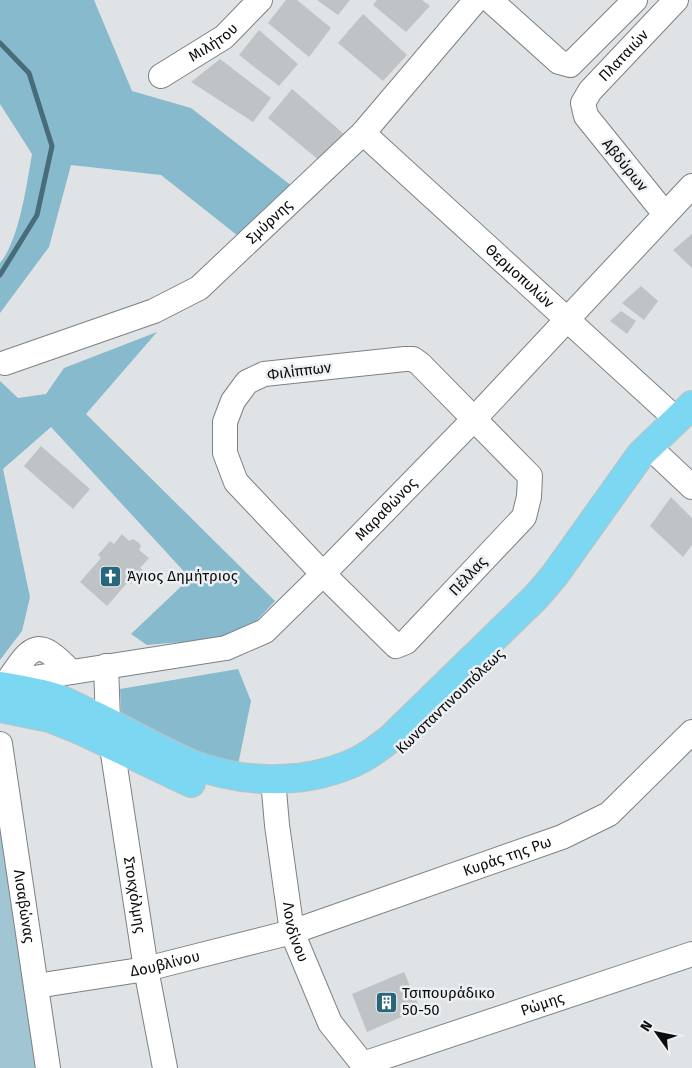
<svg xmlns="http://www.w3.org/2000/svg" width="692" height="1068" font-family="'Fira Sans',sans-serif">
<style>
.green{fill:#a1c5d2}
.forest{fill:#87bacd}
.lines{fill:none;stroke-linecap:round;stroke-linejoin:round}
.stream{stroke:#496c79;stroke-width:5}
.building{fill:#c0c3c5}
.minor-casing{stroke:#7e8183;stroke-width:26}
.major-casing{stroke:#c0c0c0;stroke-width:30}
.minor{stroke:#fff;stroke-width:24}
.major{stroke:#7cd7f2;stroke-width:28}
.labels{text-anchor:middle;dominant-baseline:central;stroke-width:5;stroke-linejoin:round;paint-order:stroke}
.street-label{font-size:15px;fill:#0b0c0d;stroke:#ecf0f2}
.poi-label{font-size:15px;fill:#0b0c0d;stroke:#ecf0f2;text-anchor:start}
</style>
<rect width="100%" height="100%" fill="#dfe3e5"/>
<polygon class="green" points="0,823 37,1068 0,1068"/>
<g class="forest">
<path d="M0,0H94L132,91L191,108L301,193L252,247L161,175L71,165L49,247L0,313V263C19,241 27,183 32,154L0,104Z"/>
<polygon points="157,332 86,414 275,601 241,637 147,645 131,634 190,578 51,427 3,469 30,597 22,631 0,660 0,381 18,398 46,394 64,368"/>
<polygon points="238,669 251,701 237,770 122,723 120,689"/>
</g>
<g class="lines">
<polyline class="stream" points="0,43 29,73 52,146 37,215 0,275"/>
</g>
<g class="building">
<polygon points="286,0 297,0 331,28 309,57 268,23"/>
<polygon points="317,0 350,0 338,15"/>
<polygon points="377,0 422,0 430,6 406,32 373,5"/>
<polygon points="363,14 407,55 383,81 338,43"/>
<polygon points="259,30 298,64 279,86 239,55"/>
<polygon points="220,59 271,98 253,122 191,82"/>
<polygon points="292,89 344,134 320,161 268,118"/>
<polygon points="692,234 692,268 673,250"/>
<polygon points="641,286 658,301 644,320 622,303"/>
<polygon points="621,311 636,321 627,334 610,321"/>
<polygon points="41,446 90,489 73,509 24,466"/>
<polygon points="671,497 692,518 692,545 683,557 650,526"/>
<polygon points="122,534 129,541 133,539 139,543 141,546 139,550 149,558 140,568 143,570 131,584 128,582 107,606 80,582 101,558 98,555 110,541 114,544"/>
<polygon points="404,972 420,1009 367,1032 352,994"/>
</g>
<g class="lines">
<defs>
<g id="minor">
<polyline points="490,0 559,62 570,65 635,0"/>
<path id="s1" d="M161,76L224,37L260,0"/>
<path id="s2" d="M363,133L676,419"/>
<path id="s3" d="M665,214L586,116L583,103L590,91L676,0"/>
<polygon points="405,359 413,359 420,364 530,476 529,497 524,517 406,642 396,646 323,574 236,482 225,453 225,422 233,401 247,382 264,374"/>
<path id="s4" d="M5,363L154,311L199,288L363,133L476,0"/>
<polyline points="658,455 692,487"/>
<path id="s5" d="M106,666L108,721L146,969L165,1068"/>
<path d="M7,682C32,646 36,635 71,672"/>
<path id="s6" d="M2,683L226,648L265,631L323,574L475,418L692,186"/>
<path id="s7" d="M0,744L48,1068"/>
<path id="s8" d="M273,779L277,825L292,932L330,1023L366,1068"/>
<path id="s9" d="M36,986L146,969L292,932L562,837L609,814L692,732"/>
<path id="s10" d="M363,1064L692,954"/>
</g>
<g id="major">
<path d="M0,686C18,689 38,692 56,698C66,701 76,707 87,712C122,728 156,749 192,764C240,783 300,785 348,765C364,759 377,749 390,739L536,597L554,576L641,454L692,405"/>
<polyline points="0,708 50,718 80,730 191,783"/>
</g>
</defs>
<use href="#minor" class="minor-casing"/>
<use href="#major" class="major-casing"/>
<use href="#minor" class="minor"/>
<use href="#major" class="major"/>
</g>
<defs>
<symbol id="church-square" viewBox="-11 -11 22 22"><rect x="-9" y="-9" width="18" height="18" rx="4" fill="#27667b" stroke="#ecf0f2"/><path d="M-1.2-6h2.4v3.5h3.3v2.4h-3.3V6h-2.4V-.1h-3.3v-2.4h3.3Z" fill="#fff"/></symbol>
<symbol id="building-square" viewBox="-11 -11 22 22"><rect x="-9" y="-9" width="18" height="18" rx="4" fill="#27667b" stroke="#ecf0f2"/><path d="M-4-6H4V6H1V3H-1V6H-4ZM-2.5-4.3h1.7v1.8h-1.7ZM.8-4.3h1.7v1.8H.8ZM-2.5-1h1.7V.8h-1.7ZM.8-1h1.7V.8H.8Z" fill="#fff"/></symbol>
</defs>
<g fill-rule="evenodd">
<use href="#church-square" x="98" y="564" width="25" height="25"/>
<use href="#building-square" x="374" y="990" width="25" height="25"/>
</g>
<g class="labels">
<g class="street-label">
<text stroke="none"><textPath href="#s1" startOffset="62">Μιλήτου</textPath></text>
<text stroke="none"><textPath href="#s3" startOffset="202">Πλαταιών</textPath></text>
<text transform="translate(625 165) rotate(51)">Αβδύρων</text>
<text stroke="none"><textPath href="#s4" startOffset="305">Σμύρνης</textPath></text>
<text stroke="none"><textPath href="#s2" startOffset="212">Θερμοπυλών</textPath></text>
<text transform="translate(299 371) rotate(-7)">Φιλίππων</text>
<text stroke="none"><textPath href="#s6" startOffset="441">Μαραθώνος</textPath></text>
<text transform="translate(468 576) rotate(-47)">Πέλλας</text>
<text transform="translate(450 701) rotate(-44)">Κωνσταντινουπόλεως</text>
<text stroke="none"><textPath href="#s9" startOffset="490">Κυράς της Ρω</textPath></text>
<text stroke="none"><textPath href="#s5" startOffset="231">Στοκχόλμης</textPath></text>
<text stroke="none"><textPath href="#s7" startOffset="164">Λισαβώνας</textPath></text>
<text stroke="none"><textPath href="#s8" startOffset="155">Λονδίνου</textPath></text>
<text stroke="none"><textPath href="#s9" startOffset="131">Δουβλίνου</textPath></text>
<text stroke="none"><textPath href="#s10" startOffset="189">Ρώμης</textPath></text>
</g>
<g class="poi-label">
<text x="127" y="576">Άγιος Δημήτριος</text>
<text x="402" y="993">Τσιπουράδικο<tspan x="402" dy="17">50-50</tspan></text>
</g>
</g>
<g transform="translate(657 1033) rotate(303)" stroke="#ecf0f2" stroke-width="4" paint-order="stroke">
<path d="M0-4L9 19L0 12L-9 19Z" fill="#0b0c0d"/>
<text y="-8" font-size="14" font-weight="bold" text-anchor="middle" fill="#0b0c0d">N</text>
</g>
</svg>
